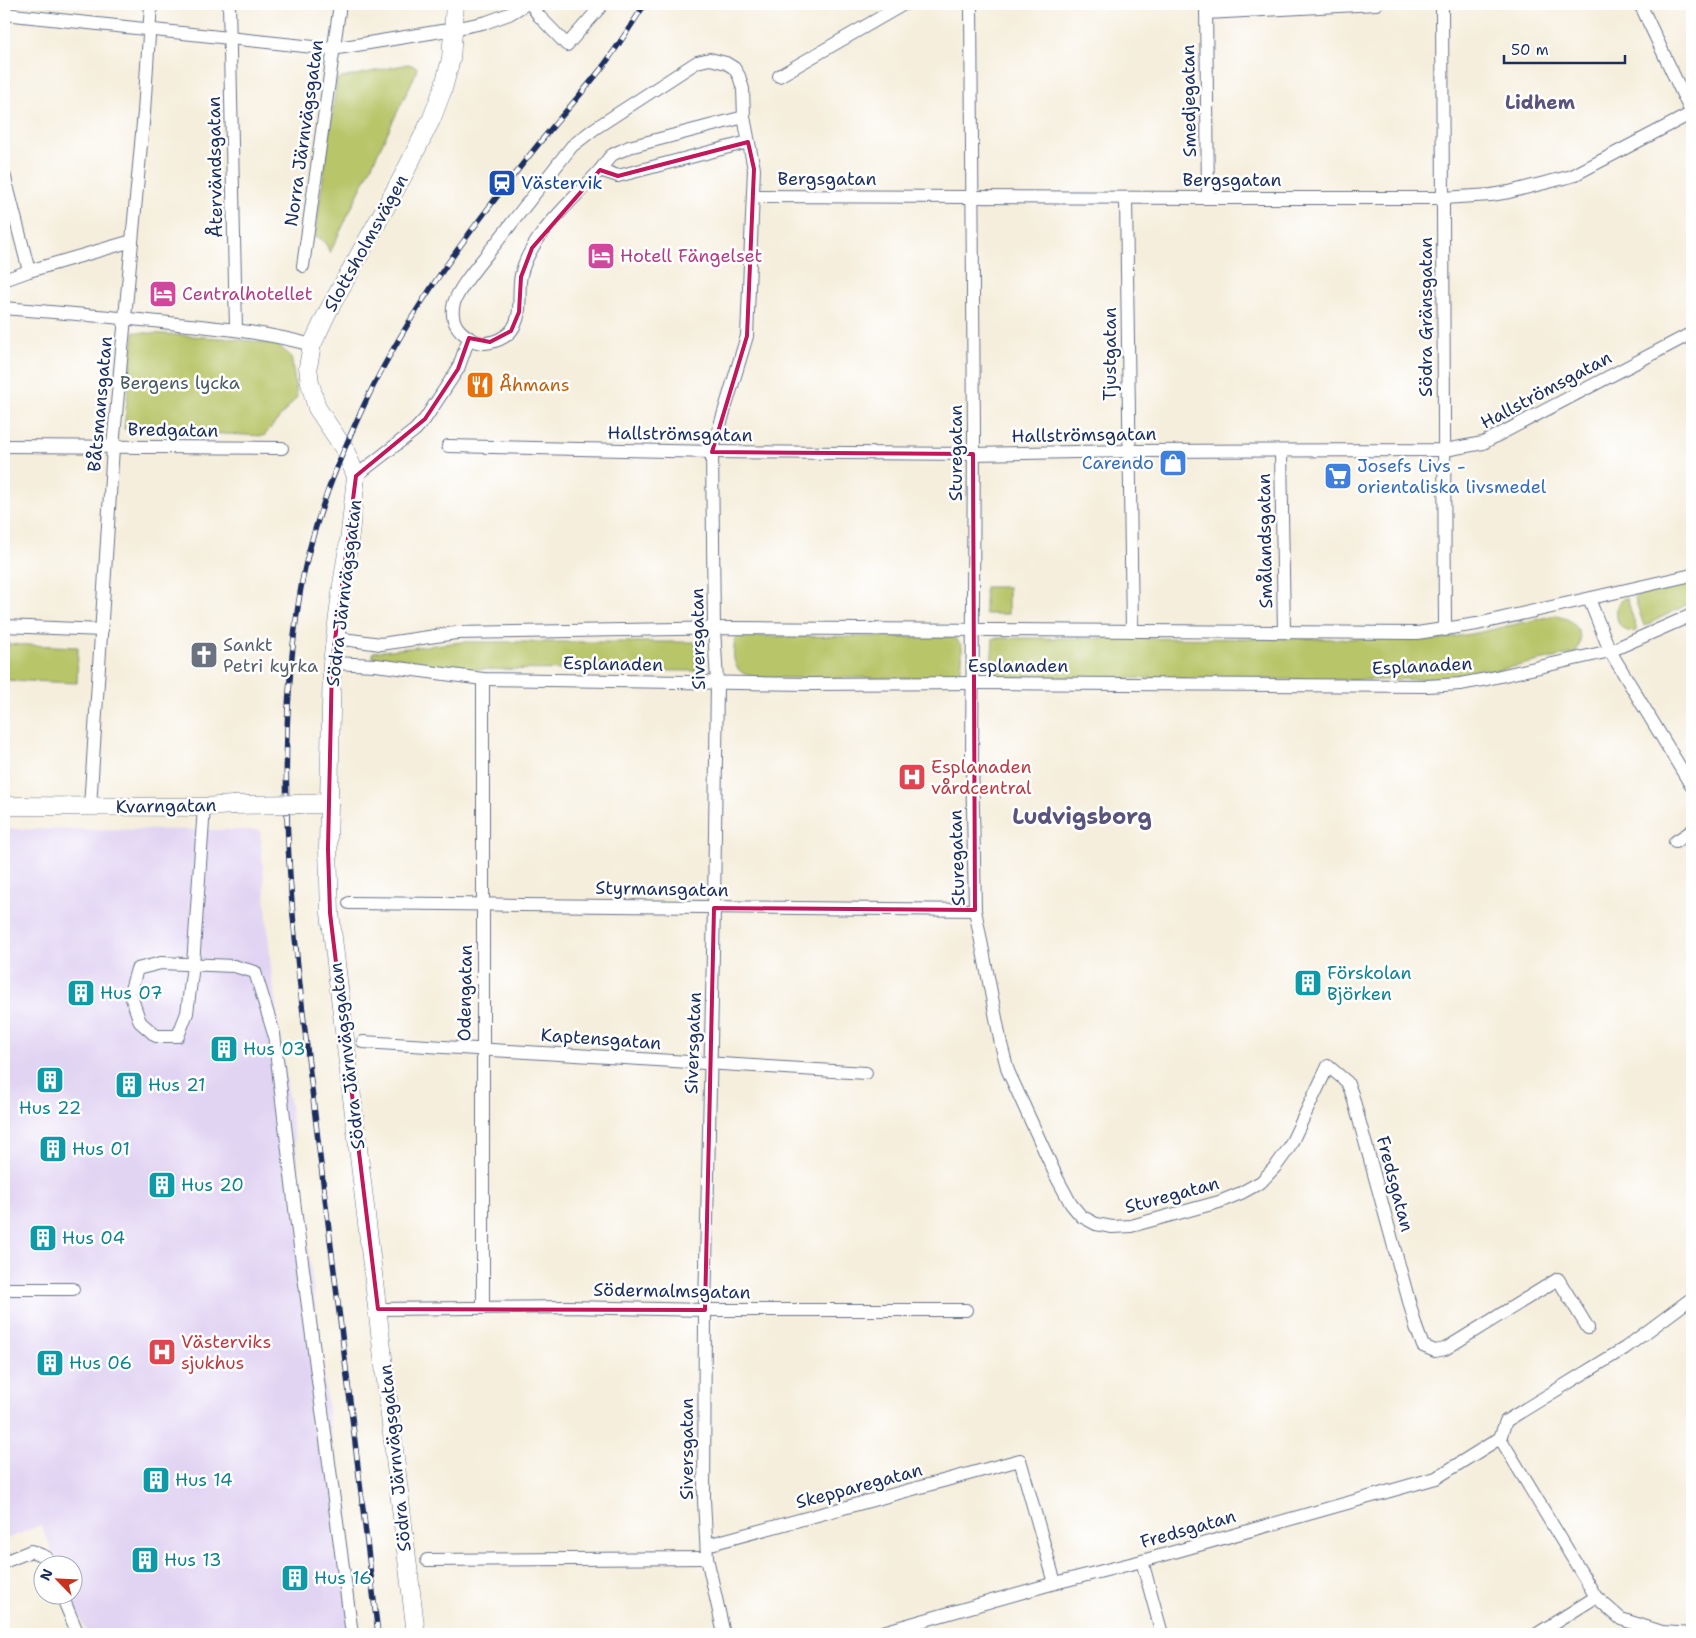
<svg xmlns="http://www.w3.org/2000/svg" width="1696" height="1638" font-family="'Shantell Sans',sans-serif">
<style>
.built{fill:#e1d4f3}
.green{fill:#b8c567;stroke:#6a7a62}
.lines{fill:none;stroke-linecap:round;stroke-linejoin:round}
.street-casing{stroke:#67728a;stroke-width:14}
.secondary-casing{stroke:#67728a;stroke-width:19}
.street{stroke:#fff;stroke-width:12}
.secondary{stroke:#fff;stroke-width:18}
.rail-casing{stroke:#1b2f5e;stroke-width:5.5}
.rail{stroke:#fff;stroke-width:4;stroke-dasharray:11;stroke-linecap:butt}
.secondary-bridge-casing{stroke:#67728a;stroke-width:19;stroke-linecap:butt}
.secondary-bridge{stroke:#fff;stroke-width:18}
.marked{fill:none;stroke:#c2185b;stroke-width:4;stroke-linejoin:round}
.labels{text-anchor:middle;dominant-baseline:central;stroke-width:5;stroke-linejoin:round;paint-order:stroke}
.street-label{font-size:18px;fill:#1b2f5e;stroke:#fff}
.transit-label{font-size:18px;fill:#164399;stroke:#fff;text-anchor:start}
.hotel-label{font-size:18px;fill:#b23c85;stroke:#fff;text-anchor:start}
.park-label{font-size:18px;fill:#4a5c61;stroke:#fff}
.food-label{font-size:18px;fill:#c56008;stroke:#fff;text-anchor:start}
.shop-label{font-size:18px;fill:#366cbe;stroke:#fff;text-anchor:end}
.worship-label{font-size:18px;fill:#5b616d;stroke:#fff;text-anchor:start}
.health-label{font-size:18px;fill:#be3a42;stroke:#fff;text-anchor:start}
.culture-label{font-size:18px;fill:#0d838f;stroke:#fff;text-anchor:start}
.neighbourhood-label{font-size:19px;font-weight:bold;fill:#59537d;stroke:#fff}
.district-label{font-size:22px;font-weight:bold;fill:#59537d;stroke:#fff}
</style>
<rect width="100%" height="100%" fill="#fff"/>
<filter id="ink" filterUnits="userSpaceOnUse"><feTurbulence type="fractalNoise" baseFrequency=".02" numOctaves="2"/><feDisplacementMap in="SourceGraphic" scale="10" xChannelSelector="R" yChannelSelector="G"/><feConvolveMatrix kernelMatrix="1 2 1 2 8 2 1 2 1" color-interpolation-filters="sRGB"/></filter>
<filter id="wash" filterUnits="userSpaceOnUse"><feTurbulence type="fractalNoise" baseFrequency=".0096" numOctaves="4" result="noise"/><feDisplacementMap in="SourceGraphic" scale="20" xChannelSelector="R" yChannelSelector="G"/><feGaussianBlur stdDeviation="1.12" result="paint"/><feColorMatrix in="noise" values="0 0 0 0 0 0 0 0 0 0 0 0 0 0 0 0 0 1.4 0 .05"/><feComposite in="paint" operator="in"/></filter>
<g filter="url(#wash)">
<rect width="100%" height="100%" fill="#f5eedc"/>
<polygon class="built" points="4,829 260,830 271,969 300,1180 355,1634 87,1634 71,1596 72,1596 72,1566 58,1565 41,1525 4,1540"/>
<g class="green">
<polygon points="408,64 417,67 416,73 330,253 326,244 315,235 337,79"/>
<polygon points="134,332 235,339 276,344 291,356 297,397 264,436 124,429"/>
<polygon points="1692,583 1692,602 1644,626 1635,599 1637,595"/>
<rect x="985" y="587" width="23" height="27"/>
<path d="M1624,598H1627L1637,631C1617,636 1610,609 1624,598Z"/>
<path d="M1556,615C1574,618 1588,636 1575,653L1476,675L1435,679L1360,680L993,677L991,670L993,638L1439,639L1477,633Z"/>
<path d="M736,636L954,637L962,646C962,658 964,670 954,678H758C732,674 731,659 736,636Z"/>
<polygon points="461,642 696,642 696,671 458,669 373,658 373,652"/>
<polygon points="4,644 78,647 77,683 4,680"/>
</g>
</g>
<g filter="url(#ink)">
<g class="lines">
<defs>
<g id="street">
<polyline points="229,4 236,330"/>
<polyline points="531,4 539,16 567,45 603,4"/>
<polyline points="971,4 974,435 972,759 975,910 1001,1044 1008,1071 1057,1178 1071,1204 1081,1216 1096,1224 1112,1227 1131,1226 1219,1202 1241,1193 1261,1182 1276,1166 1289,1148 1328,1066 1347,1082 1352,1094 1416,1327 1423,1346 1435,1351 1445,1349 1558,1279 1588,1328"/>
<polyline points="1206,4 1208,198"/>
<polyline points="1442,4 1445,630"/>
<polyline points="1638,4 1642,8 1692,114"/>
<polyline points="1206,13 1376,4"/>
<polyline points="4,14 332,49 454,29 487,22 509,14 526,4"/>
<polyline points="779,76 904,4"/>
<polyline points="600,170 618,176 748,142"/>
<polyline points="4,174 29,271"/>
<polyline points="753,196 1208,198 1443,198 1491,195 1509,192 1572,176 1692,113"/>
<polyline points="1126,198 1132,631"/>
<polyline points="303,266 340,4"/>
<polyline points="4,280 29,271 132,241"/>
<path d="M4,308C62,313 120,317 178,324C223,328 268,333 312,345"/>
<polyline points="4,446 282,448"/>
<polyline points="448,446 712,452 973,454 1128,451 1445,450 1483,443 1692,333"/>
<polyline points="1281,451 1284,631"/>
<polyline points="356,476 415,430 425,419 458,369 469,338"/>
<polyline points="1589,599 1610,651 1692,787"/>
<polyline points="4,626 102,630"/>
<polyline points="335,638 381,644 456,633 730,628 1417,633 1477,624 1692,575"/>
<polyline points="332,663 376,665 483,679 811,684 973,683 1427,686 1460,684 1487,679 1610,651 1692,615"/>
<polyline points="483,679 483,1307"/>
<polyline points="90,807 113,447 144,112 151,4"/>
<polyline points="204,807 193,965 187,1013 178,1036 156,1036 140,1022 130,993 137,969 161,963 234,966 255,972 274,1034 296,1217 352,1634"/>
<polyline points="1675,842 1692,831"/>
<polyline points="349,903 975,910"/>
<polyline points="363,1042 866,1073"/>
<polyline points="4,1289 73,1289"/>
<polyline points="378,1309 568,1307 705,1310 966,1310"/>
<polyline points="1500,1438 1506,1421 1625,1348 1692,1298"/>
<polyline points="707,1545 1020,1460 1055,1583"/>
<polyline points="427,1560 707,1558"/>
<polyline points="1142,1561 1162,1634"/>
<polyline points="4,1562 31,1551 46,1557 49,1566"/>
<polyline points="62,1596 78,1634"/>
<path d="M724,1634L707,1558L704,1499L705,1310L714,908L717,682L714,628L712,452L747,336L754,169L744,117L743,89L739,76L734,68L726,63L710,59L697,62L594,129L572,146C547,178 522,210 497,242C486,256 454,291 453,308C451,324 460,333 473,340C485,347 503,340 511,331C524,315 517,293 521,275C530,235 574,200 600,170C604,166 607,159 612,155C617,152 624,150 629,147L744,117"/>
<polyline points="876,1634 1055,1583 1142,1561 1436,1478 1500,1438 1596,1597 1621,1619 1662,1632 1692,1634"/>
<polyline points="1537,1634 1596,1597"/>
</g>
<g id="secondary">
<polyline points="300,804 329,804"/>
<polyline points="4,806 204,807 233,805"/>
<polyline points="416,1634 330,913 328,849 332,663 342,585 350,534 356,476 345,450 317,408 310,383 308,367 312,345 328,311 403,176 432,118 443,89 451,59 455,4"/>
</g>
</defs>
<use href="#street" class="street-casing"/>
<use href="#secondary" class="secondary-casing"/>
<use href="#street" class="street"/>
<use href="#secondary" class="secondary"/>
<defs>
<path id="rail" d="M378,1634C359,1472 339,1311 319,1149C301,993 277,836 290,679C293,642 297,604 305,567C318,510 340,456 365,403C411,306 478,219 545,136C564,113 583,92 601,69C617,48 631,25 645,4"/>
</defs>
<use href="#rail" class="rail-casing"/>
<use href="#rail" class="rail"/>
<defs>
<polyline id="secondary-bridge" points="233,805 300,804"/>
</defs>
<use href="#secondary-bridge" class="secondary-bridge-casing"/>
<use href="#secondary-bridge" class="secondary-bridge"/>
</g>
</g>
<path class="marked" d="M748,142L754,169L747,336L712,452L973,454L975,910L714,908L705,1310L378,1309L330,913L328,849L332,663L356,476L425,419L458,369L469,338L490,342L511,331L519,312L521,277L532,248L600,170L618,176Z"/>
<defs>
<symbol id="station-square" viewBox="-11 -11 22 22"><rect x="-9" y="-9" width="18" height="18" rx="4" fill="#1a4fb4" stroke="#fff"/><path d="M-3-6H3Q5-6 5-4V2Q5 4 3 4L4.5 6H3L1.5 4h-3L-3 6H-4.5L-3 4Q-5 4-5 2V-4Q-5-6-3-6ZM-3.5-4v3h7v-3ZM-3.5 1v1.5H-2V1ZM2 1v1.5H3.5V1Z" fill="#fff"/></symbol>
<symbol id="hotel-square" viewBox="-11 -11 22 22"><rect x="-9" y="-9" width="18" height="18" rx="4" fill="#d1479c" stroke="#fff"/><path d="M-6-4.5h1.5V1H6V5H4.5V3h-9V5H-6ZM-4 0a1.8 1.8 0 1 1 3.6 0ZM.5 0V-2.5h3Q6-2.5 6 0Z" fill="#fff"/></symbol>
<symbol id="restaurant-square" viewBox="-11 -11 22 22"><rect x="-9" y="-9" width="18" height="18" rx="4" fill="#e8710a" stroke="#fff"/><path d="M-5-6h1v4h1v-4h1v4h1v-4h1v5L-1.5 .5V6h-2V.5L-5-1ZM5-6V6H3V1.5H1.5Q1.5-4 5-6Z" fill="#fff"/></symbol>
<symbol id="shop-square" viewBox="-11 -11 22 22"><rect x="-9" y="-9" width="18" height="18" rx="4" fill="#3f7fe0" stroke="#fff"/><path d="M-5-2.5h2.3a2.7 3.5 0 0 1 5.4 0H5L5.5 6h-11ZM-1.5-2.5h3a1.5 2.3 0 0 0-3 0Z" fill="#fff"/></symbol>
<symbol id="supermarket-square" viewBox="-11 -11 22 22"><rect x="-9" y="-9" width="18" height="18" rx="4" fill="#3f7fe0" stroke="#fff"/><path d="M-6-5.5h2.5l.6 2H6L4.5 2H-2.5L-4.4-4H-6ZM-1.5 3.2a1.3 1.3 0 1 0 .1 0ZM3 3.2a1.3 1.3 0 1 0 .1 0Z" fill="#fff"/></symbol>
<symbol id="church-square" viewBox="-11 -11 22 22"><rect x="-9" y="-9" width="18" height="18" rx="4" fill="#6b7280" stroke="#fff"/><path d="M-1.2-6h2.4v3.5h3.3v2.4h-3.3V6h-2.4V-.1h-3.3v-2.4h3.3Z" fill="#fff"/></symbol>
<symbol id="hospital-square" viewBox="-11 -11 22 22"><rect x="-9" y="-9" width="18" height="18" rx="4" fill="#e0444e" stroke="#fff"/><path d="M-5-5h3v3.5h4V-5h3V5h-3V1.5h-4V5h-3Z" fill="#fff"/></symbol>
<symbol id="building-square" viewBox="-11 -11 22 22"><rect x="-9" y="-9" width="18" height="18" rx="4" fill="#0f9aa8" stroke="#fff"/><path d="M-4-6H4V6H1V3H-1V6H-4ZM-2.5-4.3h1.7v1.8h-1.7ZM.8-4.3h1.7v1.8H.8ZM-2.5-1h1.7V.8h-1.7ZM.8-1h1.7V.8H.8Z" fill="#fff"/></symbol>
</defs>
<g fill-rule="evenodd">
<use href="#station-square" x="486" y="167" width="32" height="32"/>
<use href="#hotel-square" x="585" y="240" width="32" height="32"/>
<use href="#hotel-square" x="147" y="278" width="32" height="32"/>
<use href="#restaurant-square" x="464" y="369" width="32" height="32"/>
<use href="#shop-square" x="1157" y="447" width="32" height="32"/>
<use href="#supermarket-square" x="1322" y="460" width="32" height="32"/>
<use href="#church-square" x="188" y="639" width="32" height="32"/>
<use href="#hospital-square" x="896" y="761" width="32" height="32"/>
<use href="#building-square" x="1292" y="967" width="32" height="32"/>
<use href="#building-square" x="65" y="977" width="32" height="32"/>
<use href="#building-square" x="208" y="1033" width="32" height="32"/>
<use href="#building-square" x="34" y="1064" width="32" height="32"/>
<use href="#building-square" x="113" y="1069" width="32" height="32"/>
<use href="#building-square" x="37" y="1133" width="32" height="32"/>
<use href="#building-square" x="146" y="1169" width="32" height="32"/>
<use href="#building-square" x="27" y="1222" width="32" height="32"/>
<use href="#hospital-square" x="146" y="1336" width="32" height="32"/>
<use href="#building-square" x="34" y="1347" width="32" height="32"/>
<use href="#building-square" x="140" y="1464" width="32" height="32"/>
<use href="#building-square" x="129" y="1544" width="32" height="32"/>
<use href="#building-square" x="279" y="1562" width="32" height="32"/>
</g>
<g class="labels">
<g class="street-label">
<text transform="translate(1189 101) rotate(-91)">Smedjegatan</text>
<text transform="translate(304 133) rotate(-82)">Norra Järnvägsgatan</text>
<text transform="translate(215 167) rotate(-91)">Återvändsgatan</text>
<text x="827" y="179">Bergsgatan</text>
<text x="1232" y="180">Bergsgatan</text>
<text transform="translate(366 243) rotate(-61)">Slottsholmsvägen</text>
<text transform="translate(1426 317) rotate(-90)">Södra Gränsgatan</text>
<text transform="translate(1110 354) rotate(-90)">Tjustgatan</text>
<text transform="translate(1546 390) rotate(-28)">Hallströmsgatan</text>
<text transform="translate(100 404) rotate(-85)">Båtsmansgatan</text>
<text transform="translate(173 430) rotate(1)">Bredgatan</text>
<text transform="translate(680 434) rotate(1)">Hallströmsgatan</text>
<text transform="translate(1084 435) rotate(-1)">Hallströmsgatan</text>
<text transform="translate(956 453) rotate(-90)">Sturegatan</text>
<text transform="translate(1265 541) rotate(-91)">Smålandsgatan</text>
<text transform="translate(344 593) rotate(-83)">Södra Järnvägsgatan</text>
<text transform="translate(698 639) rotate(-91)">Siversgatan</text>
<text transform="translate(613 664) rotate(1)">Esplanaden</text>
<text x="1018" y="666">Esplanaden</text>
<text transform="translate(1422 666) rotate(-3)">Esplanaden</text>
<text transform="translate(166 806) rotate(-1)">Kvarngatan</text>
<text transform="translate(957 858) rotate(-92)">Sturegatan</text>
<text transform="translate(662 889) rotate(1)">Styrmansgatan</text>
<text transform="translate(465 993) rotate(-89)">Odengatan</text>
<text transform="translate(601 1039) rotate(4)">Kaptensgatan</text>
<text transform="translate(693 1043) rotate(-88)">Siversgatan</text>
<text transform="translate(347 1056) rotate(-97)">Södra Järnvägsgatan</text>
<text transform="translate(1395 1184) rotate(75)">Fredsgatan</text>
<text transform="translate(1172 1195) rotate(-15)">Sturegatan</text>
<text transform="translate(672 1291) rotate(1)">Södermalmsgatan</text>
<text transform="translate(687 1449) rotate(-90)">Siversgatan</text>
<text transform="translate(395 1458) rotate(-96)">Södra Järnvägsgatan</text>
<text transform="translate(859 1486) rotate(-15)">Skepparegatan</text>
<text transform="translate(1188 1529) rotate(-16)">Fredsgatan</text>
</g>
<g class="transit-label">
<text x="521" y="183">Västervik</text>
</g>
<g class="hotel-label">
<text x="620" y="256">Hotell Fängelset</text>
<text x="182" y="294">Centralhotellet</text>
</g>
<g class="park-label">
<text x="180" y="383">Bergens lycka</text>
</g>
<g class="food-label">
<text x="499" y="385">Åhmans</text>
</g>
<g class="shop-label">
<text x="1154" y="463">Carendo</text>
<text x="1357" y="466" text-anchor="start">Josefs Livs -<tspan x="1357" dy="21">orientaliska livsmedel</tspan></text>
</g>
<g class="worship-label">
<text x="223" y="645">Sankt<tspan x="223" dy="21">Petri kyrka</tspan></text>
</g>
<g class="health-label">
<text x="931" y="767">Esplanaden<tspan x="931" dy="21">vårdcentral</tspan></text>
<text x="181" y="1342">Västerviks<tspan x="181" dy="21">sjukhus</tspan></text>
</g>
<g class="culture-label">
<text x="1327" y="973">Förskolan<tspan x="1327" dy="21">Björken</tspan></text>
<text x="100" y="993">Hus 07</text>
<text x="243" y="1049">Hus 03</text>
<text x="148" y="1085">Hus 21</text>
<text x="50" y="1108" text-anchor="middle">Hus 22</text>
<text x="72" y="1149">Hus 01</text>
<text x="181" y="1185">Hus 20</text>
<text x="62" y="1238">Hus 04</text>
<text x="69" y="1363">Hus 06</text>
<text x="175" y="1480">Hus 14</text>
<text x="164" y="1560">Hus 13</text>
<text x="314" y="1578">Hus 16</text>
</g>
<g class="neighbourhood-label">
<text x="1540" y="102">Lidhem</text>
</g>
<g class="district-label">
<text x="1082" y="816">Ludvigsborg</text>
</g>
</g>
<rect width="1696" height="1638" fill="none" stroke="#fff" stroke-width="20"/>
<g transform="translate(58 1580) rotate(294)"><circle r="24" fill="#ffffff" stroke="#a4acbf"/>
<path d="M0-4L9 19L0 12L-9 19Z" fill="#c8321e"/>
<text y="-8" font-size="14" font-weight="bold" text-anchor="middle" fill="#1b2f5e">N</text>
</g>
<path d="M1504 55v8h121v-8" fill="none" stroke="#1b2f5e" stroke-width="2.5"/>
<text x="1511" y="55" font-size="15" fill="#1b2f5e" stroke="#ffffff" stroke-width="4" paint-order="stroke">50 m</text>
</svg>
